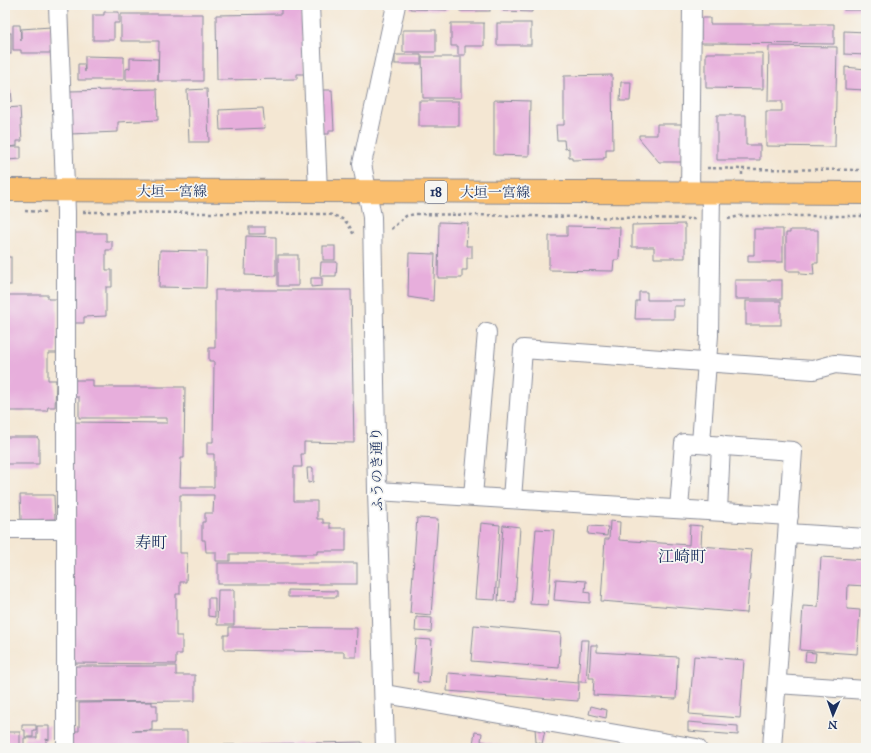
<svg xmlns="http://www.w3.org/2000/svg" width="871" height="753" font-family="'IM FELL Great Primer','Noto Serif JP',serif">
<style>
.building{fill:#e7aedc}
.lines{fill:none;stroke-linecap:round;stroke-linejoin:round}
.minor-casing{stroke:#888b98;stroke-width:20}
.major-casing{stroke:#888b98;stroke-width:24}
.path{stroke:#888b98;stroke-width:2.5;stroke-dasharray:3 3;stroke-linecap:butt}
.minor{stroke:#fff;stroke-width:18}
.major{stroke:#fabe6d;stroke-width:22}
.labels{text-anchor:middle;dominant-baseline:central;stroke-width:3.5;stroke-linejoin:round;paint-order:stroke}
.shield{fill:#f6f6f2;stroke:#5d6b8a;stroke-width:1}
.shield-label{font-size:13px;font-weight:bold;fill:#1b2f5e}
.street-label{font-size:14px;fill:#1b2f5e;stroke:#f6f6f2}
.quarter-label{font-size:16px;fill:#1b2f5e;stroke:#f6f6f2}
</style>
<rect width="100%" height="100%" fill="#f6f6f2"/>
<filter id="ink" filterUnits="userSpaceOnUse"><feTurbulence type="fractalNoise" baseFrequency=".025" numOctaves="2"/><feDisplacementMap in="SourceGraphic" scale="8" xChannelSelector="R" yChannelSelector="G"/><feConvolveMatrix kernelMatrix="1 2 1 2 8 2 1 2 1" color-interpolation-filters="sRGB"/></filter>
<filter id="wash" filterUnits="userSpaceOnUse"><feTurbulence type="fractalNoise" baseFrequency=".012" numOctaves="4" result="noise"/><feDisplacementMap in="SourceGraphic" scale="16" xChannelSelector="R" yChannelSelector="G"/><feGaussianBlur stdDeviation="0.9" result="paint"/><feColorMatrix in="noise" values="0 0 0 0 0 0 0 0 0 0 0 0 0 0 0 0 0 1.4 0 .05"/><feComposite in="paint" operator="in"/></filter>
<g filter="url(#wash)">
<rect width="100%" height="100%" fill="#f4e7d3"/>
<g id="blocks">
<g class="building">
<polygon points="236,5 302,5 304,74 297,74 297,79 217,80 216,15 281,14 281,8 236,8"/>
<polygon points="410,5 447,5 447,10 410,9"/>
<rect x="460" y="5" width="30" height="6"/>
<polygon points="503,5 532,5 532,12 503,11"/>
<rect x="844" y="5" width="21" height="5"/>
<polygon points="104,12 119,12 119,23 114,23 114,40 93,40 93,15 104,15"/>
<polygon points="121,14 203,14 203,81 158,81 159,41 121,41"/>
<polygon points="701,18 710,18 710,24 834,24 834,44 701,43"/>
<polygon points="451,23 484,23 484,46 465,46 465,55 458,55 458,46 451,46"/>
<rect x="497" y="23" width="34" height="22"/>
<polygon points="13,25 20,25 21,41 21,29 51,27 51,53 21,53 21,50 13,50"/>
<rect x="403" y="30" width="33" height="22"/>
<polygon points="844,31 866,32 866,55 844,54"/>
<rect x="5" y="33" width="6" height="21"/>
<polygon points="769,46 837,47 835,147 766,146 766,111 782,111 782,101 768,101"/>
<polygon points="706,53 763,53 763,89 706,88"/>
<rect x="395" y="55" width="26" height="9"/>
<polygon points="85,56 124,57 124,80 78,80 78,64 84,64 85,72"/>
<polygon points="422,57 461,57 461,98 423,98"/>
<polygon points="130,58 158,59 158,80 126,80 126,69 130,68"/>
<polygon points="845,67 866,69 866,90 845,89"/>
<polygon points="612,75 613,149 606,149 606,157 604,157 604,159 572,160 572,157 569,157 569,148 565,149 564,140 557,140 556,125 564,125 564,76"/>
<polygon points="621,82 631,82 630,101 620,101"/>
<polygon points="157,89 158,120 118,122 118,132 70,134 69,91"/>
<polygon points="207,89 209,142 189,142 187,90"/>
<polygon points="5,90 11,90 12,101 5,102"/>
<polygon points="320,90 332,90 334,130 329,130 329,134 322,134"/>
<polygon points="494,100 530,101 529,156 494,155"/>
<rect x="419" y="101" width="40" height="25"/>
<polygon points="20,107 22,141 17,141 17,146 8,147 5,108"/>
<polygon points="263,108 265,128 220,130 219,110"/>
<polygon points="717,115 746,115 746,145 760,145 760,160 717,160"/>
<polygon points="657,124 682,124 682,162 659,162 639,138 639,135 657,135"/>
<polygon points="7,147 21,147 21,159 7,160"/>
<polygon points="439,222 468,223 466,246 472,246 472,258 467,258 467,270 462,270 462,278 438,278"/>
<polygon points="685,224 685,258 654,258 654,247 632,247 632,225"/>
<polygon points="567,226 620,227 619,260 614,260 613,271 549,270 549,236 567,236"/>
<rect x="249" y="227" width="16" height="7"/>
<polygon points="754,229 783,229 783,262 748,262 748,255 754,255"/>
<polygon points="790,230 818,230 818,263 813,263 814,275 800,274 800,271 786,271 786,233 790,233"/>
<polygon points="72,233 106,233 106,241 112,241 112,250 106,250 106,270 112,270 112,287 106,287 106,316 84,317 84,323 72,323"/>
<polygon points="246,236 276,237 276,276 245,275"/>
<rect x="323" y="246" width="12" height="14"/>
<polygon points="160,250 207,251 206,288 159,287"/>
<polygon points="409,253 435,254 433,301 408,297"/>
<rect x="278" y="255" width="20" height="31"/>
<rect x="5" y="257" width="6" height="28"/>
<polygon points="321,262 337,262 336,276 320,276"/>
<polygon points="311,278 322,278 322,286 311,287"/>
<rect x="735" y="280" width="47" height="19"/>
<polygon points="215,290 351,290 354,443 304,442 304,454 301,454 302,467 294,467 294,501 317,501 317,519 323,519 323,523 330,523 330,528 346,528 346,551 317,551 317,554 230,554 230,561 216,561 216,552 206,552 205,540 202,540 202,522 205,522 205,513 213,513 214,495 180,495 180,553 187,553 186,582 180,582 180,594 176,594 176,636 182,636 182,654 176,654 176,664 69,663 71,422 167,423 167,418 79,418 79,397 70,397 70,380 93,380 93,387 185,387 184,458 181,458 180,487 214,487 214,454 207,454 207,442 213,442 214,361 209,361 209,348 215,348"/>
<polygon points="639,292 647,292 647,300 684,300 684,306 674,306 674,319 635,319 636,301 639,301"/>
<polygon points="5,295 48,295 48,299 57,299 57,353 48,353 48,380 56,380 55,407 48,407 47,411 5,411"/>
<rect x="746" y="301" width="35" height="24"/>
<polygon points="5,437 37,437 39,440 39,464 5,464"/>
<polygon points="307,468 313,468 313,482 308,483"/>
<rect x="5" y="485" width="3" height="20"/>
<polygon points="20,495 54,495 55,519 21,520"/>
<polygon points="417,518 438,519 431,615 410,613"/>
<polygon points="610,521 620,522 619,540 689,545 690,525 702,526 701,546 752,550 747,613 601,601 605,539 609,539"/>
<polygon points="481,523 500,525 495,600 475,599"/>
<polygon points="503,525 520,527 515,602 498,601"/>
<polygon points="589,526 608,527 607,536 588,534"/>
<polygon points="536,529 554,530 548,605 530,604"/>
<polygon points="821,557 866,560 866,586 848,585 847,609 860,610 857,654 800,650 803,606 818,607"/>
<rect x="218" y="563" width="139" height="21"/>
<polygon points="556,579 586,581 585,592 590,593 590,603 554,600"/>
<polygon points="218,590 234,590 234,625 217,625"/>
<polygon points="288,590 337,591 337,597 288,597"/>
<polygon points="208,598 215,598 215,617 208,616"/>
<polygon points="416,617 432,618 431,632 415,631"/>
<polygon points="474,625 561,633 559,668 471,661"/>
<polygon points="229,627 357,628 356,657 344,657 344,652 224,650 224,635 229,635"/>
<polygon points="416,639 432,640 429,683 417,682 418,673 413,673"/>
<polygon points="581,640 589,640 586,682 578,682"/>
<polygon points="591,645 597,645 597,652 678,657 676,699 593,695 594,678 589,678"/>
<polygon points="806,652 816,653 815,662 805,661"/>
<polygon points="694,656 744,660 740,718 689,714"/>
<polygon points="70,666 176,666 176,675 195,675 195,701 70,702"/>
<polygon points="448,673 579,683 578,701 447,691"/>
<polygon points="152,702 152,705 157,705 157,721 152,721 152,730 132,731 187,731 187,748 71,748 71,731 79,731 79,703"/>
<polygon points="591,706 607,710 606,718 589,714"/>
<polygon points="688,722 738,726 738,735 688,731"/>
<polygon points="22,725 36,725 36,730 33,730 33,737 25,737 25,730 22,730"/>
<polygon points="37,726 49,726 49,740 46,739 46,748 24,748 24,738 37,738"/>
<polygon points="535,728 545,730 542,744 536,742"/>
<rect x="5" y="732" width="15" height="16"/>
<polygon points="475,732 482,733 481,741 509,748 480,748 480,744 473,744"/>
<polygon points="362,742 362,748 222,748 222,745"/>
</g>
</g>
</g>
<g filter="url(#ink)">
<use href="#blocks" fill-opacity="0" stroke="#888b98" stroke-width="1"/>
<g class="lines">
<defs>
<g id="minor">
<polyline points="58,5 66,212 66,748"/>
<polyline points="310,5 318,191"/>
<polyline points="690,193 692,5"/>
<polyline points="701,443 709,335 711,193"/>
<polyline points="377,491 789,516"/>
<polyline points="473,496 487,332"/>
<polyline points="512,499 523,349 813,370 835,364 866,367"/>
<polyline points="679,509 684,443 793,451 772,748"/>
<polyline points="718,511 721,445"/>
<polyline points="5,529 66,529"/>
<polyline points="788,533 866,538"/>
<polyline points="777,684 866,690"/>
<polyline points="385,694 697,748"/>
<polyline points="385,748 377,491 372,217 362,164 396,5"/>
</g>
<polyline id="major" points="5,190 866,193"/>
</defs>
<use href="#minor" class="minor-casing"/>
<use href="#major" class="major-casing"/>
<g class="path">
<polyline points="707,168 742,169"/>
<polyline points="742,175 742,169 866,170"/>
<polyline points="25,211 48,212"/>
<path d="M83,212L327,214C342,217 348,220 354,236"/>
<polyline points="728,219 740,216 866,216"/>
<polyline points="391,229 406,216 415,214 695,219"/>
</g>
<use href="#minor" class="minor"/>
<use href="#major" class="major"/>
</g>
</g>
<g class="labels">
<rect class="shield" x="425" y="181" width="22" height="22" rx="3"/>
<g class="shield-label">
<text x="436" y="192">18</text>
</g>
<g class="street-label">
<text x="172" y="191">大垣一宮線</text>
<text x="495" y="192">大垣一宮線</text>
<text transform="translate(377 469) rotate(-91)">ふうのき通り</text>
</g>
<g class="quarter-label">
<text x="151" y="542">寿町</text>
<text x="682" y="556">江崎町</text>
</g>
</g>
<rect width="871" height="753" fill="none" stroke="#f6f6f2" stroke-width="20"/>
<g transform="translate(833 715) rotate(182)" stroke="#f6f6f2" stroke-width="3" paint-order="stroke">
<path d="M0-3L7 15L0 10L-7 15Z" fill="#1b2f5e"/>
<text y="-6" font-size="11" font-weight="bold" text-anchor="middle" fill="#1b2f5e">N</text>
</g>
</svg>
